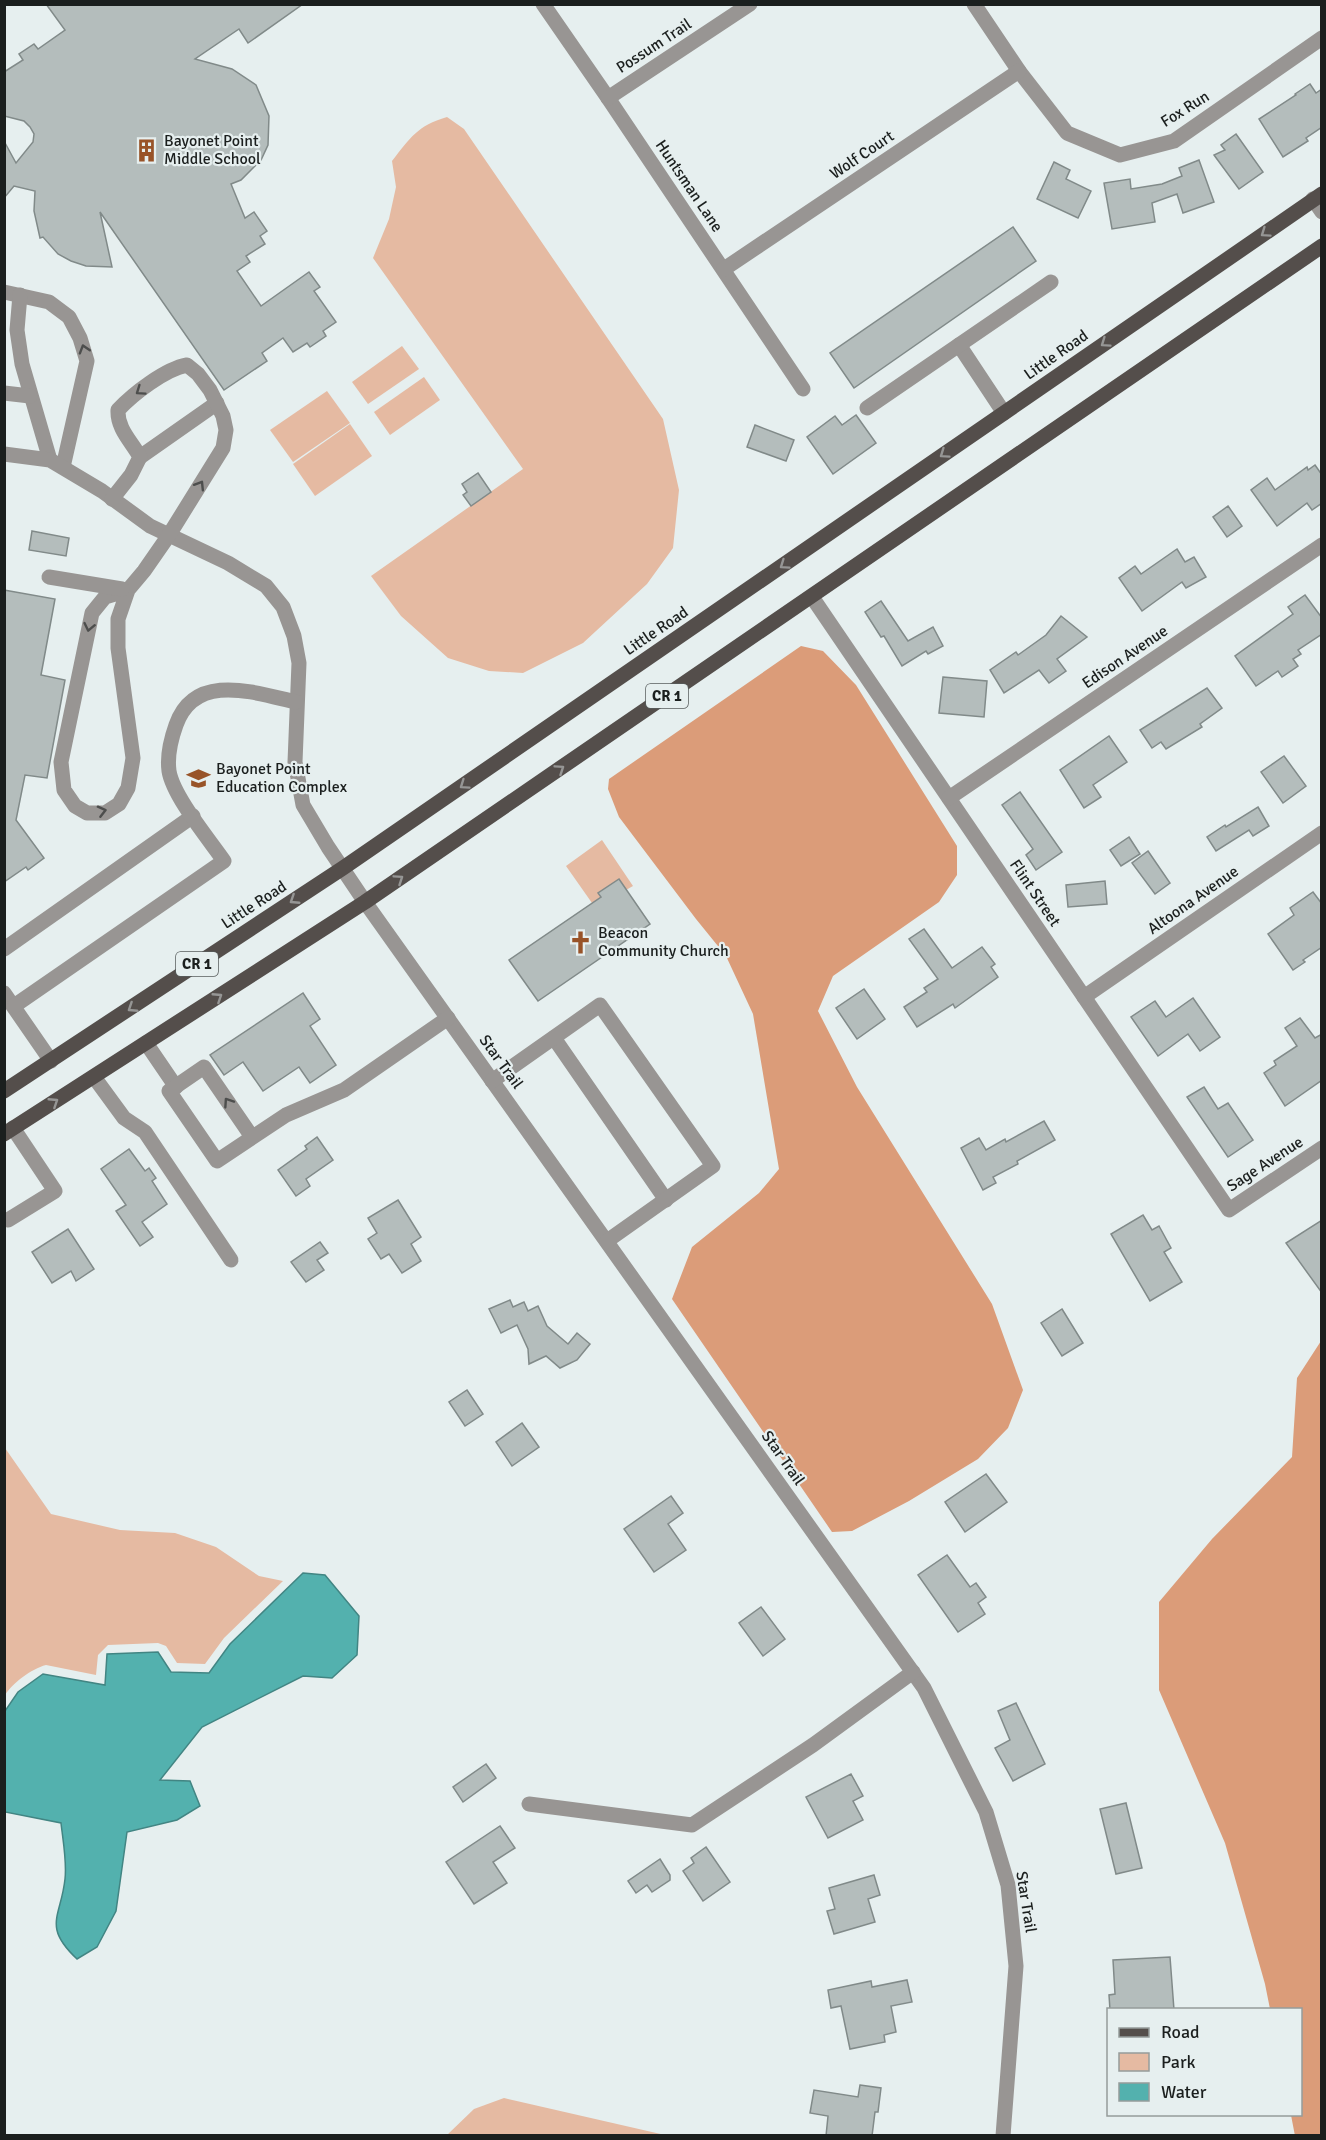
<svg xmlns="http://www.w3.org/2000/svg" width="1326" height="2140" font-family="Signika,sans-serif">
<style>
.green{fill:#e5baa2}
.forest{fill:#db9c79}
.water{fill:#53b1ae;stroke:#428583;stroke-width:1.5}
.building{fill:#b4bdbc;stroke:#818a89;stroke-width:1.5}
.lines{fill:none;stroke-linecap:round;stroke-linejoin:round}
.minor{stroke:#989593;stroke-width:15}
.major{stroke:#544e4b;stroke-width:15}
.oneway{stroke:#969695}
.oneway2{stroke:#4d4e4d}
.labels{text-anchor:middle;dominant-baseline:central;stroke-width:4.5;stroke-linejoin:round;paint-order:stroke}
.shield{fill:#e6efef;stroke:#585d5d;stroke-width:1.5}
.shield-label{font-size:15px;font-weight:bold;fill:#1b1f1e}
.street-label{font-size:16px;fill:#1b1f1e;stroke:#e6efef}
.poi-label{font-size:16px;fill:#1b1f1e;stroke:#e6efef;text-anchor:start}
</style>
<rect width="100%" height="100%" fill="#e6efef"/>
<g class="green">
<path d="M447,117L464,129L663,419L679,490L673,548L647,584L583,643L523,673L489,671L448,658L401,616L371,576L523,469L373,258L389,219L396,187L392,161C411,137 417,126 447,117Z"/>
<polygon points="402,346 419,369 368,404 352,382"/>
<polygon points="424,377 440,400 390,435 374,412"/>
<polygon points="327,391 350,423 293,462 270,430"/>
<polygon points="350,424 372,456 315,496 293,464"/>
<polygon points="602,840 633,886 626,890 599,894 601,897 592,903 566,866"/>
<path d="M5,1448L51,1514L120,1530L175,1533L216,1547L259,1576L283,1581L224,1638L205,1664L177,1663L166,1646L158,1643L108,1645L98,1655L96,1675L46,1665C31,1669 13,1683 5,1695Z"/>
<polygon points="504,2098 665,2135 447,2135 474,2109"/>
</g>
<g class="forest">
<polygon points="801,646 823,651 856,685 957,846 957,875 939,902 833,976 818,1011 857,1087 992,1304 1023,1390 1008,1428 978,1459 909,1501 852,1531 832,1532 672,1299 692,1247 759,1193 779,1169 753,1014 726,956 696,919 619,817 608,789 609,779"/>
<polygon points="1321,1341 1322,2135 1295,2136 1291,2115 1300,2114 1300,2010 1270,2009 1265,1984 1225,1843 1159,1690 1159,1602 1212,1539 1292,1457 1297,1378"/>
</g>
<path class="water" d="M303,1573L325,1575L359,1616L357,1655L332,1678L303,1676L202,1727L160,1780L190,1781L200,1806L177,1820L127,1832L116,1911L97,1947L77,1959C42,1926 61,1917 65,1879C67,1861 63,1841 61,1823L5,1812V1711L18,1692L43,1674L105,1685L107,1654L158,1652L171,1672L209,1673L230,1644Z"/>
<g class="building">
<polygon points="46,4 303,4 248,43 239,29 195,59 232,69 256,85 269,116 268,145 261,160 241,180 231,184 245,218 254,212 267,231 260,236 265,244 246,256 250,262 237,271 261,306 309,272 320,287 314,291 336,322 323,331 326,336 310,347 307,343 293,352 283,338 262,353 267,361 224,390 100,212 112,267 86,266 71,261 58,254 43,237 40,238 34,211 35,191 14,186 4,198 4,141 16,163 33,142 34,134 30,127 24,121 4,116 4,72 23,60 19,54 34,44 38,49 65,30"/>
<polygon points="1310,84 1316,93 1322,89 1322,127 1306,138 1308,141 1283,157 1259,119 1296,95 1295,94"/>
<polygon points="1236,134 1263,172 1239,189 1214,155 1225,150 1221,145"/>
<polygon points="1199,160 1214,202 1183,213 1177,194 1152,203 1155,222 1112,229 1104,183 1130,179 1131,189 1162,184 1182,176 1179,168"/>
<polygon points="1054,162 1070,170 1066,179 1091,191 1078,218 1037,199"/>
<polygon points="1013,227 1036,261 854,388 830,353"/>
<polygon points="856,415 876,443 833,474 807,437 835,416 842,425"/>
<polygon points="755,425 794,440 786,461 747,447"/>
<polygon points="1315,465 1322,475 1322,503 1312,510 1307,503 1277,526 1251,490 1267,478 1275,490 1307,467 1308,470"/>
<polygon points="478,473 491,492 471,506 463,495 467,492 462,484"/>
<polygon points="1228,506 1242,526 1227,537 1213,517"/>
<polygon points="32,531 69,538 66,556 29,550"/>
<polygon points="1177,549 1185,562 1194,557 1206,577 1186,588 1182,582 1142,611 1119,578 1135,566 1141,574"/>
<polygon points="4,590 55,599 41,675 65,680 47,778 25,775 16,820 44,858 28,870 26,867 4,882"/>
<polygon points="1305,595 1322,618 1322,634 1298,650 1301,654 1293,659 1298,666 1282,677 1278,671 1256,686 1235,656 1293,614 1288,607"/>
<polygon points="881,601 908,641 933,627 943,646 928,654 926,651 902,666 884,636 881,637 865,612"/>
<polygon points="1061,616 1087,637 1057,659 1066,671 1049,683 1039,670 1004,693 990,670 1016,652 1018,655 1046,635"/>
<polygon points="943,677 987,681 984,717 939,713"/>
<polygon points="1207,688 1222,708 1200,724 1202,727 1166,749 1161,742 1152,748 1140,730"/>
<polygon points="1109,736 1127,762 1093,785 1101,797 1084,808 1060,770"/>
<polygon points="1284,756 1306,786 1283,803 1261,772"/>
<polygon points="1020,792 1062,852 1036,870 1026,855 1033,849 1002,805"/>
<polygon points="1258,807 1269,826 1253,836 1249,830 1216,851 1207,837 1225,825 1226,827"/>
<polygon points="1129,837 1140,854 1121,866 1110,850"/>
<polygon points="1148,851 1170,883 1155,894 1132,863"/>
<polygon points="619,879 650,924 538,1001 509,960 601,897 598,893"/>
<polygon points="1105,881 1107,904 1068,907 1066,885"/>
<polygon points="1313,892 1322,904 1322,947 1303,960 1305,962 1293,970 1268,934 1294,915 1290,908"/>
<polygon points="924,929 952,968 982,947 995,964 991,967 998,977 955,1008 953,1004 917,1027 904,1007 927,992 924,988 938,979 909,939"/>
<polygon points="864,989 885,1019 857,1039 836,1008"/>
<polygon points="303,993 320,1019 310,1026 336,1065 310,1083 299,1067 263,1091 243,1062 224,1075 210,1055"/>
<polygon points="1193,998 1220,1037 1200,1051 1188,1034 1158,1056 1131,1017 1155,1001 1166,1017"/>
<polygon points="1300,1018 1315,1038 1322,1034 1322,1080 1285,1106 1264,1073 1276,1065 1274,1061 1297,1046 1285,1028"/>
<polygon points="1204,1087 1218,1109 1228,1103 1253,1140 1228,1157 1187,1097"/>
<polygon points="1044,1121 1055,1140 1017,1161 1018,1164 993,1177 996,1183 983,1190 961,1148 979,1138 986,1150 1005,1139 1006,1142"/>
<polygon points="317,1137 333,1160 306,1179 310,1186 296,1196 278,1170 307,1149 305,1146"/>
<polygon points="129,1149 145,1171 149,1168 156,1178 152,1181 167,1204 142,1222 153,1237 140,1246 116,1211 126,1205 101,1169"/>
<polygon points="398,1200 421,1237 411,1244 421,1261 402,1273 389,1254 381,1259 368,1239 377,1233 368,1218"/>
<polygon points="1143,1215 1152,1230 1159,1226 1171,1248 1164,1252 1182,1282 1150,1301 1111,1234"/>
<polygon points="1322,1220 1322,1293 1286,1243"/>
<polygon points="68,1229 94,1269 76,1281 71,1271 52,1283 32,1252"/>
<polygon points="320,1242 328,1253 317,1260 324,1270 306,1282 291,1262"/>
<polygon points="510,1300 513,1307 524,1302 528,1311 538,1306 547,1326 568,1344 577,1333 590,1344 577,1360 560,1368 546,1356 529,1364 528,1349 517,1325 501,1333 489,1309"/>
<polygon points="1062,1309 1083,1343 1062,1356 1041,1323"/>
<polygon points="467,1390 483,1414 465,1426 449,1402"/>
<polygon points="522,1423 539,1447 512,1466 496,1442"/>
<polygon points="986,1474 1007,1502 965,1532 945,1502"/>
<polygon points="671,1496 683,1513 668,1524 686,1550 654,1572 624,1529"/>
<polygon points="947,1555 970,1587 976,1583 986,1597 978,1603 985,1614 958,1632 918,1575"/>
<polygon points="761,1607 785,1639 763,1656 739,1623"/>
<polygon points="1016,1703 1045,1764 1013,1781 995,1748 1010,1740 998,1711"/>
<polygon points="486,1764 496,1778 463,1802 453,1787"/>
<polygon points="851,1774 863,1796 853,1801 863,1820 828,1838 806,1797"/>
<polygon points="1126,1803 1142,1868 1116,1874 1100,1809"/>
<polygon points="500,1826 515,1848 493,1862 507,1883 474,1904 446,1862"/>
<polygon points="706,1847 730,1882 703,1901 683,1871 694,1863 691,1858"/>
<polygon points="660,1859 670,1875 670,1880 652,1892 647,1885 636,1893 628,1881"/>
<polygon points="874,1875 880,1895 868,1899 875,1922 834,1934 827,1911 835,1909 829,1888"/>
<polygon points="1170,1957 1174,2010 1110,2010 1109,1995 1115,1994 1113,1960"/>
<polygon points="907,1980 912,2002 891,2006 896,2032 884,2035 885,2042 850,2049 841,2006 831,2008 828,1990 871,1981 872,1987"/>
<polygon points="860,2085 881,2088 878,2112 875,2112 872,2136 826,2136 828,2116 810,2113 814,2090 858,2097"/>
</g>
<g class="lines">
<g class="minor">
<polyline points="543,4 608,98 803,389"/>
<polyline points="974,4 1019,71 1067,133 1120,155 1174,141 1322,38"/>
<polyline points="608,98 750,4"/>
<polyline points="1313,199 1322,212"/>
<polyline points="724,269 1019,71"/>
<polyline points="4,292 49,302 69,317 80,338 87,361 63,467"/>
<polyline points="20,295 17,330 22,364 50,460"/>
<polyline points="959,345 1004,413"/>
<polyline points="4,393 30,396"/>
<polyline points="867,408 1051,282"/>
<polyline points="4,454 50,460 102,491 150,526 228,563 266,586 283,607 294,636 299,663 295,762 303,805 328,847 365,902 924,1688 986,1812 1008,1885 1016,1966 1003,2136"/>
<polyline points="140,457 217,403"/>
<path d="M112,499L131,475L140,457C132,442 117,429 118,410C133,394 165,369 187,365L198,374L210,390L223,416L226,430L223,448L169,535L144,571L128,590L118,619V648L133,758L128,788L119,804L105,813H87L75,806L64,790L61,762L92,613L105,597L128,590"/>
<polyline points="49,577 122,589"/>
<polyline points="812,597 1229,1210 1322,1148"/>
<polyline points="949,798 1322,545"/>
<polyline points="4,949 193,816"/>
<polyline points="4,993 51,1061"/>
<polyline points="1084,997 1322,833"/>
<path d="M14,1006L224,861C208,838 173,796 169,771C167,756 171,739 176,725C195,671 255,693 296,702"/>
<polyline points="554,1038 666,1200"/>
<polyline points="146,1043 176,1087"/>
<polyline points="94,1077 124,1118 145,1132 231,1260"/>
<polyline points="492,1081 600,1005 713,1166 607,1241"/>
<polyline points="252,1137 204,1067 169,1091 217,1161 286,1115 344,1090 448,1018"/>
<polyline points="8,1220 55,1191 13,1128"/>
<polyline points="529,1804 692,1825 813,1745 913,1672"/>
</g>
<g class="major">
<polyline points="4,1091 343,868 1322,194"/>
<polyline points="4,1134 365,902 1322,246"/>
</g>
</g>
<defs><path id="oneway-chevron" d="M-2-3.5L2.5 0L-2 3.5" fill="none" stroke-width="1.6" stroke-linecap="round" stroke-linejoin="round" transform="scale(1.5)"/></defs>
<g class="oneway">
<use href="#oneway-chevron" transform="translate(1265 233) rotate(145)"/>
<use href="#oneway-chevron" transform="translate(1105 343) rotate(145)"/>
<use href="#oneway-chevron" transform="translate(944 454) rotate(145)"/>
<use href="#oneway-chevron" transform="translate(784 565) rotate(145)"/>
<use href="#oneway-chevron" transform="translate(560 769) rotate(-34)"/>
<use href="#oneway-chevron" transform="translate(464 785) rotate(145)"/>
<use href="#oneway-chevron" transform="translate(399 879) rotate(-34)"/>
<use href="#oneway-chevron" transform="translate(294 900) rotate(147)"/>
<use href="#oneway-chevron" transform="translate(218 997) rotate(-33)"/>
<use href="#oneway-chevron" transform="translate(132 1008) rotate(147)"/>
<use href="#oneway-chevron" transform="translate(54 1102) rotate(-33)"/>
</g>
<g class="oneway2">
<use href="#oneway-chevron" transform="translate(84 349) rotate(-107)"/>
<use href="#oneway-chevron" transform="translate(140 391) rotate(145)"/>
<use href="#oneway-chevron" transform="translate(200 485) rotate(-58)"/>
<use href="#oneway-chevron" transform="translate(89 627) rotate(102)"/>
<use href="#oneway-chevron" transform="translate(102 811) rotate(-14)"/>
<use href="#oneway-chevron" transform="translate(228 1102) rotate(-124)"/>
</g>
<defs>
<symbol id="building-bare" viewBox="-9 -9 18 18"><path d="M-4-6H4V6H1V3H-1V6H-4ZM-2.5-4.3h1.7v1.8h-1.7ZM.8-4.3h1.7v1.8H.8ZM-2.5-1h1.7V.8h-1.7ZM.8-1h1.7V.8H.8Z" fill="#985328" stroke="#e6efef" stroke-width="2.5" paint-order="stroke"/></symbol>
<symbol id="school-bare" viewBox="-9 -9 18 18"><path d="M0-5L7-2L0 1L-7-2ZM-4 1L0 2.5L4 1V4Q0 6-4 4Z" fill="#985328" stroke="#e6efef" stroke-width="2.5" paint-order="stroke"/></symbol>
<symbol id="church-bare" viewBox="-9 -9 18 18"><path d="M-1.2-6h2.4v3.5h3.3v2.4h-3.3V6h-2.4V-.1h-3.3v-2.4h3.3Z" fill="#985328" stroke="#e6efef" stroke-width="2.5" paint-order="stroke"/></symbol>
</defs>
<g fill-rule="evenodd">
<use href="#building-bare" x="130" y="134" width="33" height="33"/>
<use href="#school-bare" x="182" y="762" width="33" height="33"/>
<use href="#church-bare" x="564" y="926" width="33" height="33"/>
</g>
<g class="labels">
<g class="shield">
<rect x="646" y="684" width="42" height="24" rx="4.5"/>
<rect x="176" y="952" width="42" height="24" rx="4.5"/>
</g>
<g class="shield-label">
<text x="667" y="696">CR 1</text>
<text x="197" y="964">CR 1</text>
</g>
<g class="street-label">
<text transform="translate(654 46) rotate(-33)">Possum Trail</text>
<text transform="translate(1185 109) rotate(-32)">Fox Run</text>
<text transform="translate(862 155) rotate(-34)">Wolf Court</text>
<text transform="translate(689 186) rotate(56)">Huntsman Lane</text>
<text transform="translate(1056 355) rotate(-35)">Little Road</text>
<text transform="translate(656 631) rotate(-34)">Little Road</text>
<text transform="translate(1125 657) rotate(-34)">Edison Avenue</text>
<text transform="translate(1035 893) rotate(56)">Flint Street</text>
<text transform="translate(1193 900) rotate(-35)">Altoona Avenue</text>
<text transform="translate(254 905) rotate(-33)">Little Road</text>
<text transform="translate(501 1062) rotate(54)">Star Trail</text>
<text transform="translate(1265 1164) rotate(-33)">Sage Avenue</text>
<text transform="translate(783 1458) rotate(55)">Star Trail</text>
<text transform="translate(1026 1902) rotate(81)">Star Trail</text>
</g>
<g class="poi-label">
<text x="164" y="141">Bayonet Point<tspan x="164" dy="18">Middle School</tspan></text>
<text x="216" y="769">Bayonet Point<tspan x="216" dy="18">Education Complex</tspan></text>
<text x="598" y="933">Beacon<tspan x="598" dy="18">Community Church</tspan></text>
</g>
</g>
<rect width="1326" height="2140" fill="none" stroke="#1b1f1e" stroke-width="12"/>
<rect x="1107" y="2008" width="195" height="108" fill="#e6efef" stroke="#959c9b" stroke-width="1.5"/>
<rect x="1119" y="2028" width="30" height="9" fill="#544e4b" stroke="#959c9b" stroke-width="1.5"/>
<text x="1161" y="2038" font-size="18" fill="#1b1f1e">Road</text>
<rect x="1119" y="2053" width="30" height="18" fill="#e5baa2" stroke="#959c9b" stroke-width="1.5"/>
<text x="1161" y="2068" font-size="18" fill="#1b1f1e">Park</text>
<rect x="1119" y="2083" width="30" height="18" fill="#53b1ae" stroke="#959c9b" stroke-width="1.5"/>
<text x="1161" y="2098" font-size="18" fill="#1b1f1e">Water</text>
</svg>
